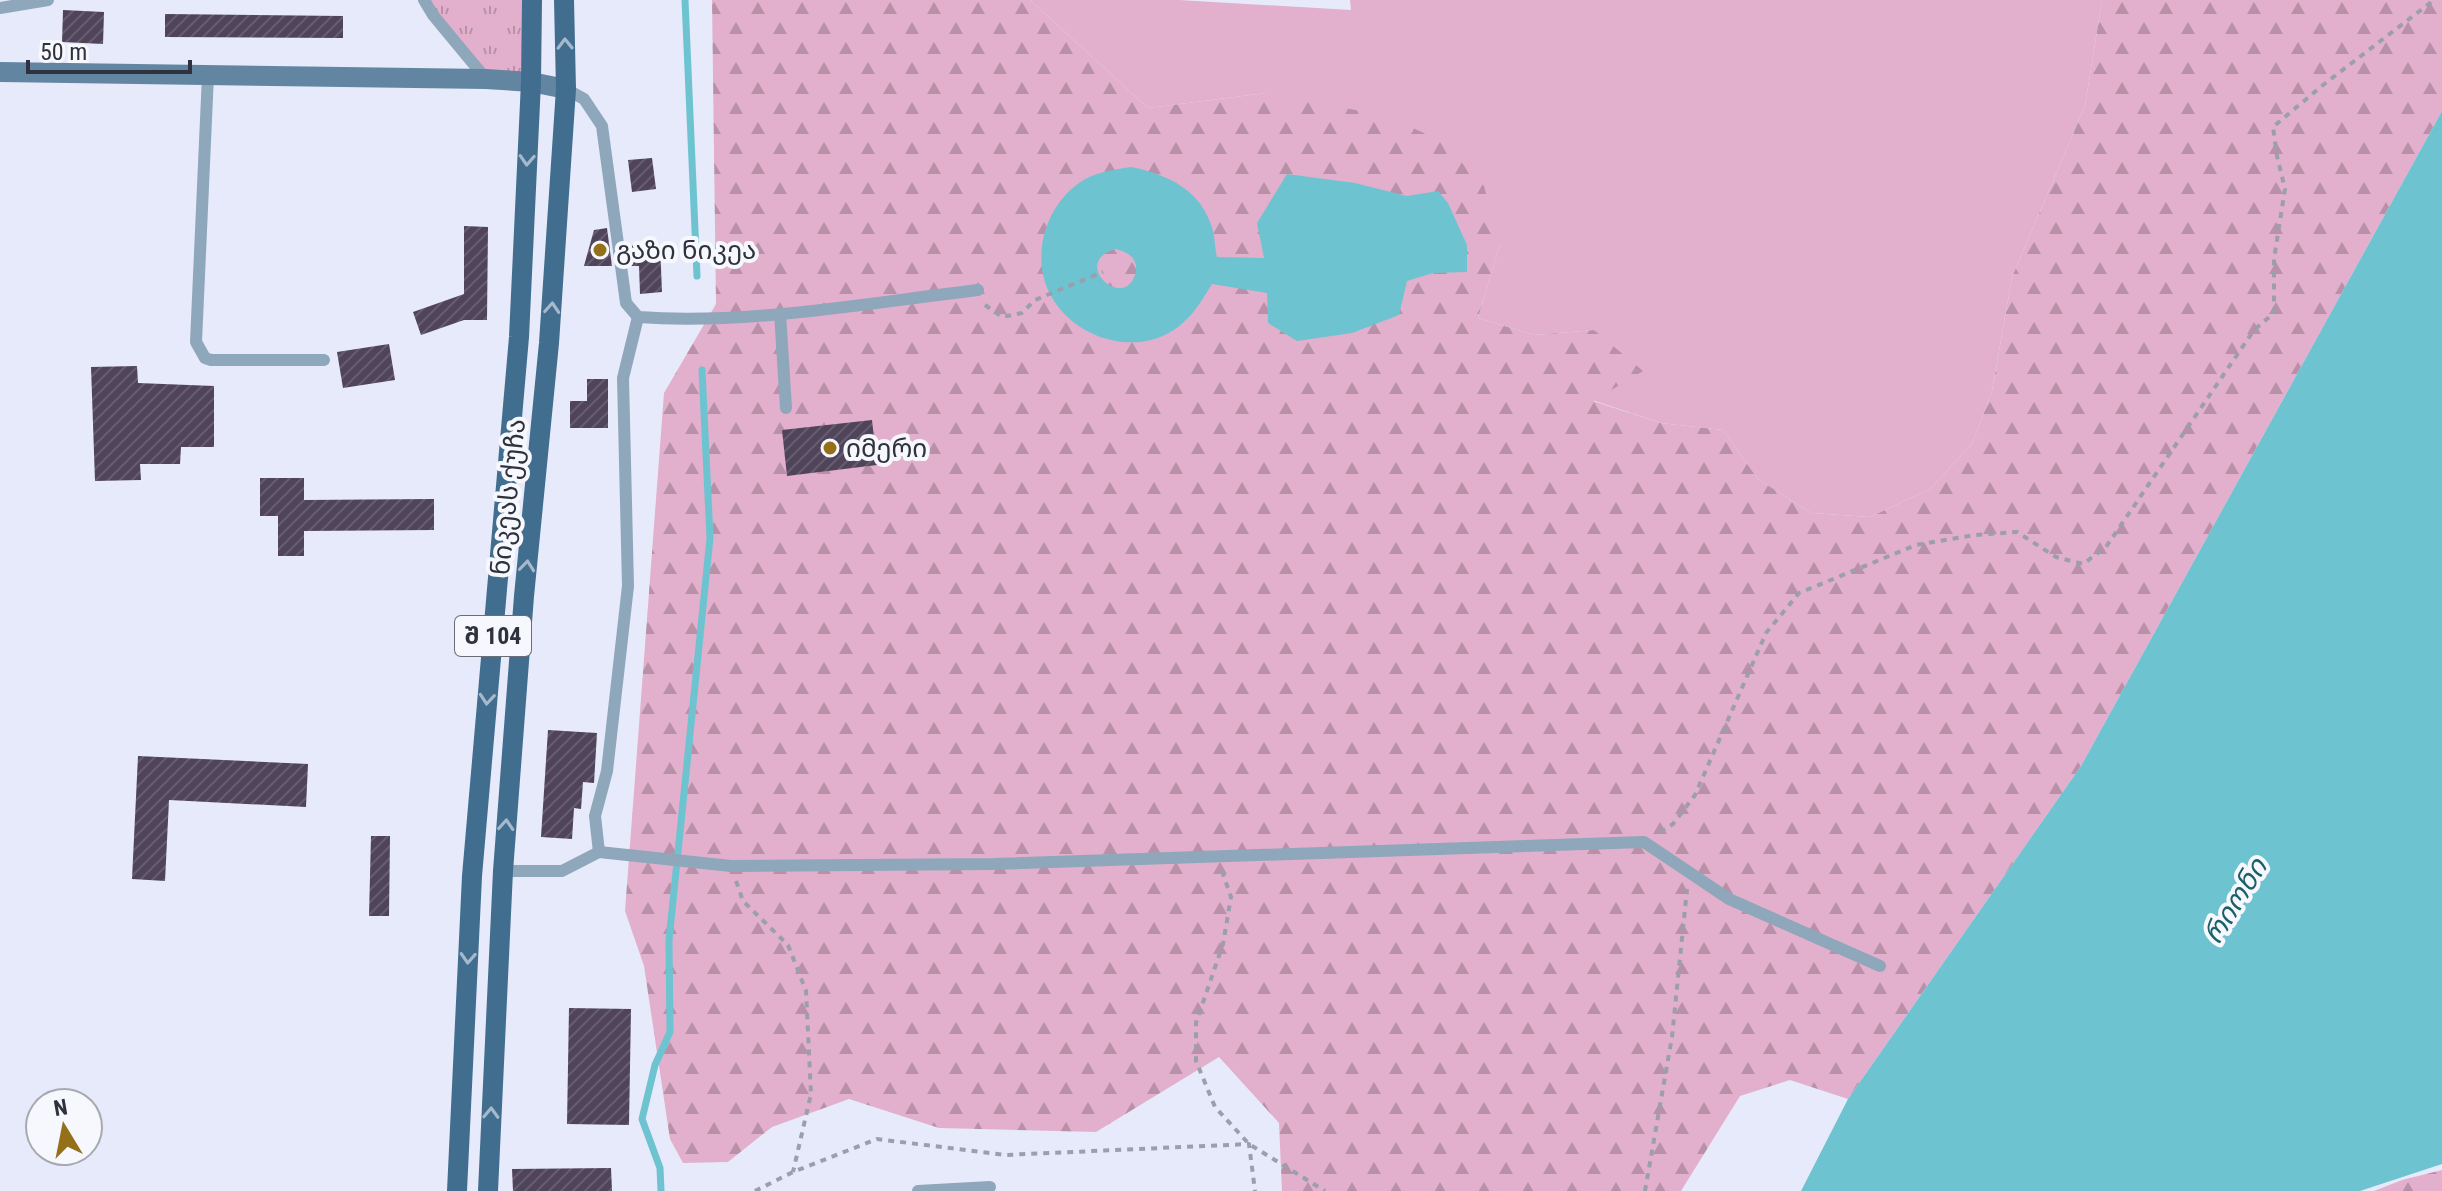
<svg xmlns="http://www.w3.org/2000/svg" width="2442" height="1191" font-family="'Roboto Condensed','Noto Sans Georgian',sans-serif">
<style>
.grass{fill:#e2b0cc}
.forest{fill:url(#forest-firs)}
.park{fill:url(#park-tufts)}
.water{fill:#6ec3d0;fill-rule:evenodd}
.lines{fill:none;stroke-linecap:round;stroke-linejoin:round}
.stream{stroke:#6ec3d0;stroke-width:7}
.building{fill:url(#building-hatch)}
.path{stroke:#9b9eac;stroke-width:4;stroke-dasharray:6 6;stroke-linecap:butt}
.lane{stroke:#8fa7ba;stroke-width:12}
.secondary{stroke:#6286a1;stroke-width:20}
.primary{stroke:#416d8e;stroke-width:20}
.oneway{stroke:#a5b9cc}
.poi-dot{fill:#947119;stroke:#f7f8fe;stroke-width:3}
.labels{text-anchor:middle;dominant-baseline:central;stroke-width:8;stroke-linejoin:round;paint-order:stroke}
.shield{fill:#f7f8fe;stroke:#6b6d76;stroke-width:2}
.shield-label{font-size:24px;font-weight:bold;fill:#2f323c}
.poi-label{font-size:26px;fill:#2f323c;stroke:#f7f8fe;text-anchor:start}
.street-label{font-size:26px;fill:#2f323c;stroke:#f7f8fe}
.water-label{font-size:28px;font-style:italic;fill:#1a606a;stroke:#f7f8fe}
</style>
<defs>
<pattern id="forest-firs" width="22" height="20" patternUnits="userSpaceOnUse" patternTransform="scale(2)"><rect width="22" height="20" fill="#e2b0cc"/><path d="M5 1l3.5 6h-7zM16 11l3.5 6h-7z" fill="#b890a7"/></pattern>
<pattern id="park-tufts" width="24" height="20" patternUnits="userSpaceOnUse" patternTransform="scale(2)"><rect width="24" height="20" fill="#e2b0cc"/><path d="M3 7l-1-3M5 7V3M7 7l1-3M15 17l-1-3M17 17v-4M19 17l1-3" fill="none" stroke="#b890a7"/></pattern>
<pattern id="building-hatch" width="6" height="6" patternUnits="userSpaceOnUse" patternTransform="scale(2)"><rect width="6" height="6" fill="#50445a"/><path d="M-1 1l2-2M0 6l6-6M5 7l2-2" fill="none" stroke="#675d6f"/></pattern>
</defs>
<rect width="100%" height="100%" fill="#e7eafb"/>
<polygon class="grass" points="1030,0 1179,0 1351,10 1350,0 2102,0 2085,106 2012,277 1992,391 1972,444 1930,489 1870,517 1811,513 1758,479 1723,430 1661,423 1592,400 1595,330 1534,335 1478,318 1500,244 1266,93 1148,108"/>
<g class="forest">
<polygon points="712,0 1030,0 1148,108 1266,93 1387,116 1441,141 1484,186 1500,244 1478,318 1534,335 1594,330 1643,371 1593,401 1661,423 1723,430 1758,479 1811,513 1870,517 1930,489 1972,444 1992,391 2012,277 2085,106 2102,0 2442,0 2442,111 2081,766 1848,1099 1790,1080 1740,1096 1681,1191 1282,1191 1279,1123 1219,1057 1096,1132 939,1128 849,1099 772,1127 728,1162 683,1163 670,1139 644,966 625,911 664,393 716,304"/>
<polygon points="2442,1170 2442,1191 2374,1191 2402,1180"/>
</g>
<polygon class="park" points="424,0 532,0 531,82 486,79"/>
<g class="water">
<polygon points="2442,111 2442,1164 2360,1191 1801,1191 1848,1099 2081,766"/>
<path d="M1131,167C1169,175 1202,190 1213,231C1215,240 1215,249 1217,257L1264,258L1257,223L1287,174L1355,183L1407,196L1438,191L1448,203L1467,245V272L1433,273L1407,281L1399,315L1352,333L1297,341L1268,323L1267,293L1212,284C1202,300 1194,315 1178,327C1136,359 1071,338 1049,292C1031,255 1046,206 1079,183C1094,172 1113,170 1131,167ZM1115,249C1128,251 1140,260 1135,275C1123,311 1070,263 1115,249Z"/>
</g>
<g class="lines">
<g class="stream">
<polyline points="685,0 697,276"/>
<polyline points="661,1191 660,1168 642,1119 655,1065 670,1032 669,940 710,538 702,370"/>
</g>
</g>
<g class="building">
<polygon points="63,10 104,12 103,44 62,42"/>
<polygon points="165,14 343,16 343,38 165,37"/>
<polygon points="652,158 656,189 632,192 628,160"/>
<polygon points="464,226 488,227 487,320 464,320 421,335 413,312 464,294"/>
<polygon points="607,228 612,266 584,266 594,230"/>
<polygon points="660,244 662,292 640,294 639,266 630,266 627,246"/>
<polygon points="389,344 395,380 343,388 337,352"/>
<polygon points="137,366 138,383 214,386 214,447 181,447 180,464 140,464 141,480 95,481 91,367"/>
<polygon points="587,379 608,379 608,428 570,428 570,401 587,401"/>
<polygon points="872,420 877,465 787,476 782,430"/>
<polygon points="260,478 304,478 304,500 434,499 434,530 304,531 304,556 278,556 278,516 260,516"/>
<polygon points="548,730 597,733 594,783 583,782 581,809 574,808 572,839 541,837"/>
<polygon points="138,756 308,764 306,807 169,800 165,881 132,879"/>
<polygon points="371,836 390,836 389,916 369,916"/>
<polygon points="569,1008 631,1009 629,1125 567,1124"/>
<polygon points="611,1168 612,1191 513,1191 512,1169"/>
</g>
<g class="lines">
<g class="path">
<polyline points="985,305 1002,317 1022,313 1035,300 1103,272"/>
<polyline points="1660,832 1673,824 1695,795 1766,633 1799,593 1916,545 1975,535 2017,532 2056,557 2083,564 2106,547 2254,330 2274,313 2274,259 2285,189 2277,156 2273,127 2323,85 2434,0"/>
<polyline points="1222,871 1231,897 1223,944 1196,1023 1196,1061 1215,1107 1249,1144 1325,1191"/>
<polyline points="736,881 743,901 788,945 806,991 811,1094 793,1172"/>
<polyline points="755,1191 793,1172 877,1139 1005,1155 1249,1144 1255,1191"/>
<polyline points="1645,1191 1672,1037 1687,889"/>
</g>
<g class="lane">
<polyline points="424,0 433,15 486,79"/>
<polyline points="0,8 48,0"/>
<polyline points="208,75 196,342 205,358 211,360 324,360"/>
<path d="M566,89L584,99L602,126L626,303L638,317C749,325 867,303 978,290"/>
<polyline points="780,313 786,408"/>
<polyline points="599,852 595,816 607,771 628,586 623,378 638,317"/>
<polyline points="503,871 562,871 599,852 731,866 994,864 1644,842 1729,899 1880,966"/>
<polyline points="918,1191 990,1187"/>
</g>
<polyline class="secondary" points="0,72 486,79 531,82 566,89"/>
<g class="primary">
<polyline points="457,1191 472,876 519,337 531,82 532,0"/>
<polyline points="488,1191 503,871 524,596 549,343 566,89 564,0"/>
</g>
</g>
<defs><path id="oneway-chevron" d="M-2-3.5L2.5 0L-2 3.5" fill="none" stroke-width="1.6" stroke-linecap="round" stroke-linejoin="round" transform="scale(2)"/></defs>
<g class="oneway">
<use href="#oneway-chevron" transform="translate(565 44) rotate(-91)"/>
<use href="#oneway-chevron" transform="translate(527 160) rotate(93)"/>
<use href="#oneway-chevron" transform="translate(552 308) rotate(-86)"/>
<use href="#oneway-chevron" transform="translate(527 566) rotate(-84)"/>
<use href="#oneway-chevron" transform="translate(487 699) rotate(95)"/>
<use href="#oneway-chevron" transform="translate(506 825) rotate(-86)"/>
<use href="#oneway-chevron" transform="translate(468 958) rotate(93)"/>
<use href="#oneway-chevron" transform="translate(491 1113) rotate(-88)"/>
</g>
<g class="poi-dot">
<circle cx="600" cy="250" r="8"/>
<circle cx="830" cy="448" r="8"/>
</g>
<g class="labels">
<rect class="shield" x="455" y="616" width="76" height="40" rx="6"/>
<g class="shield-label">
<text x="493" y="636">შ 104</text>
</g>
<g class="poi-label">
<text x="616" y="250">გაზი ნიკეა</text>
<text x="846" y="448">იმერი</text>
</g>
<g class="street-label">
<text transform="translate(508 497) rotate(-84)">ნიკეას ქუჩა</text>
</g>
<g class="water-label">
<text transform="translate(2235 901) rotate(-58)">რიონი</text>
</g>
</g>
<g transform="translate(64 1127) rotate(350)"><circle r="38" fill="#f7f8fe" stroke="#a7a9b0" stroke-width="2"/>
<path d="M0-6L14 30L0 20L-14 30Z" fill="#947119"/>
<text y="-12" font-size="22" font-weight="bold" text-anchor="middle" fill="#2f323c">N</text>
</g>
<path d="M28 60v12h162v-12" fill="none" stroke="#2f323c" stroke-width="4"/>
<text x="40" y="60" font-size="24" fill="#2f323c" stroke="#f7f8fe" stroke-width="6" paint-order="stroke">50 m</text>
</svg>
